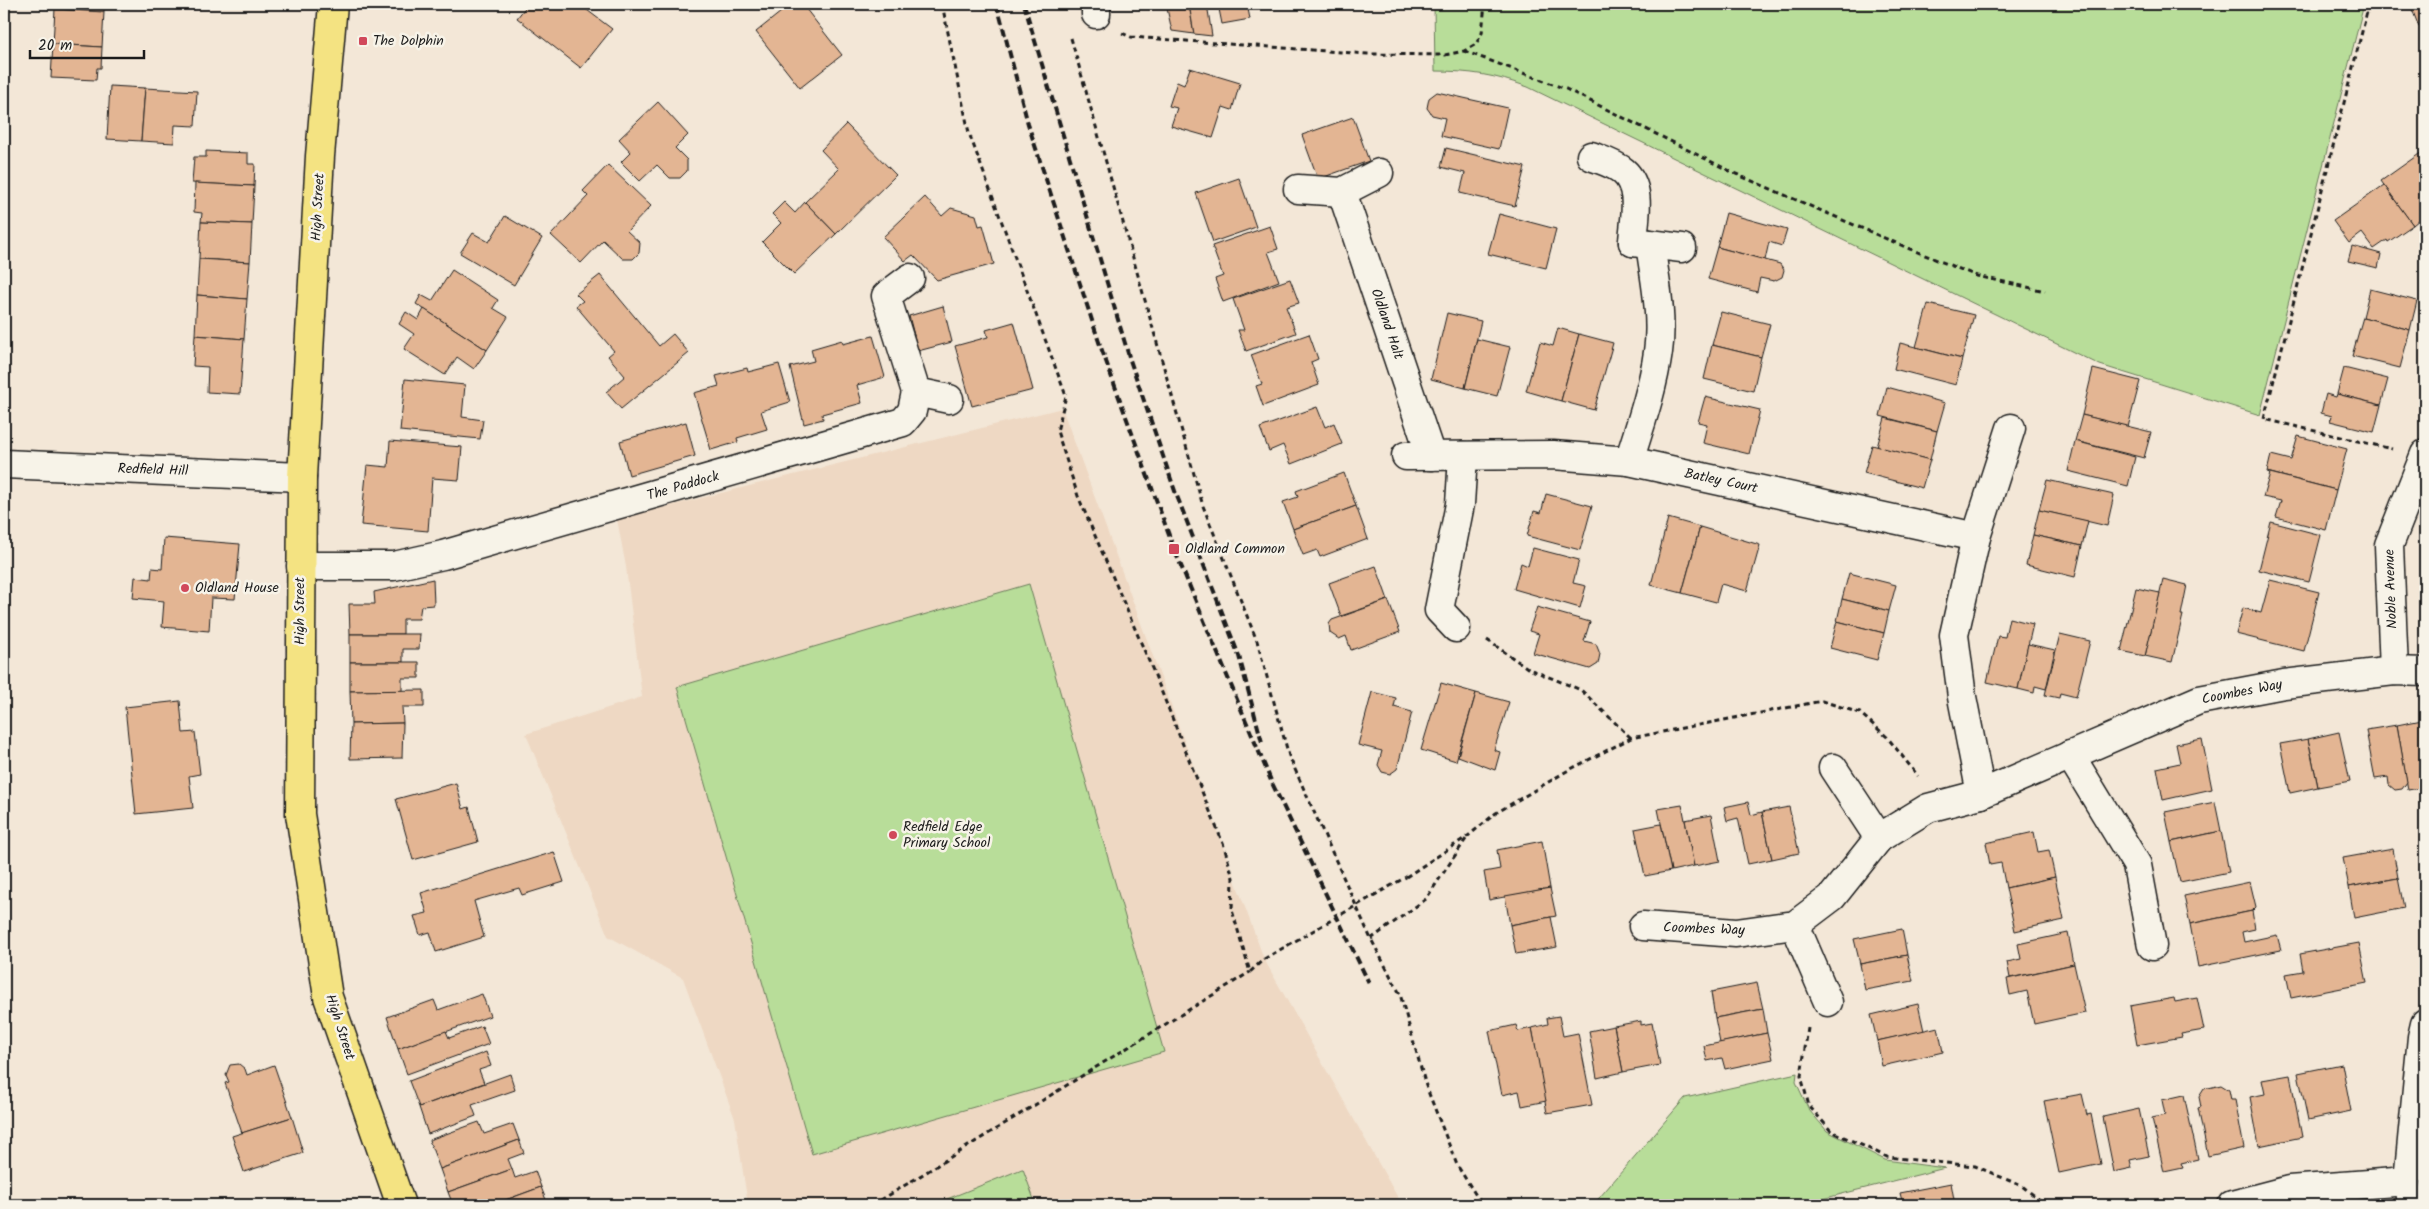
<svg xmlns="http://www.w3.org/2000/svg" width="2429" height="1209" font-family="Kalam,sans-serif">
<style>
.built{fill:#eed8c3}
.green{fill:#b8dd99;stroke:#6a7c5a}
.building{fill:#e3b593;stroke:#1c1c1c}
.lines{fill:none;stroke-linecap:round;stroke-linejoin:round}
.minor-casing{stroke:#1c1c1c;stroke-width:31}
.major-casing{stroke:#1c1c1c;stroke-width:31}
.path{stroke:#1c1c1c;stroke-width:3;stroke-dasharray:5 4;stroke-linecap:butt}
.minor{stroke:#f7f3e8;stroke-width:28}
.major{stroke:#f4e382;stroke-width:28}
.rail{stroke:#1c1c1c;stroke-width:4;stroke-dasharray:8 4;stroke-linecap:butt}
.path-bridge{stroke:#1c1c1c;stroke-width:3;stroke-dasharray:5 4;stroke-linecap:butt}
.poi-dot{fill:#d1495b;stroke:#f7f3e8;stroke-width:2}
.labels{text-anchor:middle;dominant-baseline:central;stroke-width:5;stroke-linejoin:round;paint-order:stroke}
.poi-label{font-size:14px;fill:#1c1c1c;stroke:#f7f3e8;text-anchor:start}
.street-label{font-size:14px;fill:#1c1c1c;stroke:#f7f3e8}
</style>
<rect width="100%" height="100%" fill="#f3e7d7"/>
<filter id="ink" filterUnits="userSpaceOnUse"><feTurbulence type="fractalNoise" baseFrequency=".02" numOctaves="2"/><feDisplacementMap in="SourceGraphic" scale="10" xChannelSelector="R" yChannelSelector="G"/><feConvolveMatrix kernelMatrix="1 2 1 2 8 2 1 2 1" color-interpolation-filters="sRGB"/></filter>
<g filter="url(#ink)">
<polygon class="built" points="1062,408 1264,959 1402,1205 748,1205 735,1119 683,978 608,936 526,734 642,697 626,567 617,519"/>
<g class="green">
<path d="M1434,4H2364L2260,415L2100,365L1528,87C1495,75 1470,71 1435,71Z"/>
<polygon points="1029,584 1164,1052 812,1154 677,687"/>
<polygon points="1797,1073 1796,1082 1809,1110 1827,1131 1885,1160 1945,1168 1806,1203 1806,1205 1593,1205 1685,1098"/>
<polygon points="1023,1169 1036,1205 932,1205 1022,1169"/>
</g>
<g class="building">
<polygon points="55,4 104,4 104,12 55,9"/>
<polygon points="528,4 579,4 612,29 581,68 517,18"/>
<polygon points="791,4 802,4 842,55 800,88 756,32"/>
<polygon points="1166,4 1189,4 1194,34 1172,31"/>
<polygon points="1189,4 1207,4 1212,36 1194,34"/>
<polygon points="1218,4 1247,4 1250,19 1222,24"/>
<polygon points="2410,4 2425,4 2425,25 2419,27"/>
<polygon points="55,9 104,12 102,47 53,44"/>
<polygon points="53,44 102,47 101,68 97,68 96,80 51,78"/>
<polygon points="1190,68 1240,83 1232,110 1223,107 1213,138 1171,126 1177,108 1169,106 1177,82 1184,85"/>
<polygon points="110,86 145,88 141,141 107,139"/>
<polygon points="145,88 197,91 195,126 175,125 174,143 141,141"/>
<polygon points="1437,92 1508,108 1499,149 1441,136 1445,118 1432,115 1427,108 1429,98"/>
<polygon points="658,102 688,135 675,148 687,160 687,171 680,178 670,178 657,165 640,181 621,162 631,152 619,139"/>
<polygon points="1353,117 1369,161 1318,179 1302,135"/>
<polygon points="846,124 896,175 836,234 805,202 839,169 821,150"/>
<polygon points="1446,148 1525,167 1515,206 1460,193 1465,173 1441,167"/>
<polygon points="206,151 248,153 248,164 255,164 254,186 192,183 194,157 206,157"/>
<polygon points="2422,152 2425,156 2425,218 2421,221 2420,219 2413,225 2381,181"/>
<polygon points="608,165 651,206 627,231 640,243 639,253 633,259 623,259 603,240 581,263 551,235 588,196 583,191"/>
<polygon points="1239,178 1256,227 1213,242 1196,193"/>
<polygon points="195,183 254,186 252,224 201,222 202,213 194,212"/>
<polygon points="2384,185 2413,225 2388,242 2387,240 2374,249 2362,233 2349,243 2333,221"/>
<polygon points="925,197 942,216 951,208 976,215 979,226 983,225 994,264 937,280 913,255 905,261 883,237"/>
<polygon points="784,202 795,213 805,202 836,234 794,274 762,242 781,223 772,214"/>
<polygon points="1726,213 1787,230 1782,246 1769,242 1765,260 1717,247"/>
<polygon points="1499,214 1556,229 1546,268 1488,254"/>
<polygon points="505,216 542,238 514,285 460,253 473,233 489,242"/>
<polygon points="201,222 252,224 250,262 199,259"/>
<polygon points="1270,226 1278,249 1268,252 1279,281 1223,302 1215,279 1223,276 1212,246"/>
<polygon points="2352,246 2381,254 2378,268 2348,261"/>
<polygon points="1717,247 1780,264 1784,270 1782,277 1774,281 1760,278 1757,292 1708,279"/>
<polygon points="199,259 250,262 247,299 197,295"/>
<polygon points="452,270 498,300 493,308 508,317 487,350 416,304 421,295 432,301"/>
<polygon points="600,275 659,346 673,334 689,353 621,409 606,392 625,376 608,356 614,351 576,306 583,301 576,294"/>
<polygon points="1290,279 1299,303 1286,307 1296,333 1246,351 1238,330 1244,330 1233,299"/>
<polygon points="2370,289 2417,301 2410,330 2363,317"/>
<polygon points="197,295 247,299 244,339 195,335"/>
<polygon points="1928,304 1974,315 1962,359 1916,347"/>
<polygon points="943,306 952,342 918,351 909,316"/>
<polygon points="424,309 487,350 474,369 457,357 445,375 404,349 414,334 399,324 406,312 418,320"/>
<polygon points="1721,312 1770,324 1761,357 1712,345"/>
<polygon points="1447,313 1481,321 1465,388 1431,379"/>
<polygon points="2363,317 2410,330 2400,368 2352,356"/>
<polygon points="1014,322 1033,390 972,406 955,346 988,337 986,330"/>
<polygon points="1558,328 1579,334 1561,401 1526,391 1540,342 1553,346"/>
<polygon points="1309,334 1318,359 1311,362 1319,385 1263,406 1256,386 1262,384 1251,355"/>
<polygon points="1579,334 1613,343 1594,410 1561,401"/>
<polygon points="195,335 244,339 240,394 207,392 208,367 193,366"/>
<polygon points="873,336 885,377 857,385 862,403 822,414 823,419 804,424 790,367 814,361 811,349 842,340 843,344"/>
<polygon points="1477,339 1510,347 1497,396 1465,388"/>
<polygon points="1900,343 1962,359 1956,385 1894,369"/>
<polygon points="1712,345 1761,357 1753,391 1704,379"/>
<polygon points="779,364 790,402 761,411 767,429 737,438 738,442 711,450 694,393 719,386 716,376 747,368 748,372"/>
<polygon points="2344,368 2388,379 2381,405 2337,394"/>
<polygon points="2093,369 2140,381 2128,427 2082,415"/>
<polygon points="405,379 465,385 462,417 483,420 480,439 400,431"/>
<polygon points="1887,387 1945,403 1937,431 1880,416"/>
<polygon points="2326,394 2336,397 2337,394 2381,405 2374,432 2330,421 2332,416 2321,413"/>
<polygon points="1705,397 1760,410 1749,454 1703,443 1707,424 1698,422"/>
<polygon points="1317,407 1325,427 1334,423 1342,444 1291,464 1283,445 1269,451 1260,428"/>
<polygon points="2082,415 2151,432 2144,458 2075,441"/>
<polygon points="1885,418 1937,431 1930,460 1877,447"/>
<polygon points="686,422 695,456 629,475 620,441"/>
<polygon points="2298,436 2347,449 2336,490 2267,472 2271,455 2291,460"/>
<polygon points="390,441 462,447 459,480 432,478 428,531 361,525 367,465 388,467"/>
<polygon points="2075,441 2135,457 2128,486 2068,471"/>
<polygon points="1872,445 1930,460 1922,488 1864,473"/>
<polygon points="1344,473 1356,506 1293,529 1283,502 1298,497 1296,491"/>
<polygon points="2270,473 2336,490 2326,530 2276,517 2281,501 2263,497"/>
<polygon points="2047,480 2114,495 2107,526 2039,510"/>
<polygon points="1546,494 1592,506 1580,550 1527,536 1534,511 1541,513"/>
<polygon points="1356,506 1368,539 1320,557 1317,550 1303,555 1293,529"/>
<polygon points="2039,510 2088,521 2082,546 2033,535"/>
<polygon points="1668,518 1700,527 1682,593 1651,585"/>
<polygon points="2271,522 2321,535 2309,582 2259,570"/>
<polygon points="1700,527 1760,545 1747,591 1721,584 1716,602 1682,593"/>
<polygon points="2033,535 2082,546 2075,577 2026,565"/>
<polygon points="164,538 240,544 235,599 211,598 209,631 162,627 164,601 133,598 135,577 151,579 152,568 162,569"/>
<polygon points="1533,548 1579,560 1573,583 1586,586 1580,608 1514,589 1521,563 1528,566"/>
<polygon points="1376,566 1388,600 1341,616 1329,583"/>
<polygon points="1849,573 1896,585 1889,611 1842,599"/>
<polygon points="433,579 434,605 421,606 419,619 403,619 403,634 350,634 349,604 375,604 374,592"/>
<polygon points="2163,579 2187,585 2181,615 2183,615 2172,662 2145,656"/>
<polygon points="2270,580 2319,592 2304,651 2236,634 2243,608 2261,613"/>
<polygon points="2136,588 2160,593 2145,656 2121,651"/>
<polygon points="1842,599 1889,611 1884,633 1837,621"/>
<polygon points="1388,600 1400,632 1351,650 1346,636 1339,639 1330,633 1329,624 1332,620"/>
<polygon points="1537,607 1590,622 1584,641 1596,644 1600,654 1598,664 1590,669 1533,653 1539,634 1529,631"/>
<polygon points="2009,618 2033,624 2018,689 1987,682 1998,636 2005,637"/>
<polygon points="1837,621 1884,633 1877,660 1830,648"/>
<polygon points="350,634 420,634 419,649 403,649 403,662 350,662"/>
<polygon points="2060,634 2090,641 2076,697 2060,693 2059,698 2045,695"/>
<polygon points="2028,644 2055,650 2046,689 2035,686 2034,693 2018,689"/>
<polygon points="350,662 419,662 419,678 402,678 402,691 350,691"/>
<polygon points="1441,683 1476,693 1456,761 1421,750"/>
<polygon points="424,690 424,707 402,707 403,723 351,724 350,691"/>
<polygon points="1372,692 1396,698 1394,707 1412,712 1397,769 1390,774 1382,772 1378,765 1382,751 1358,745"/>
<polygon points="1476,693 1509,702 1494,750 1500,752 1495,770 1458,756"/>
<polygon points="180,701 183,733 195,732 200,774 189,776 193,808 136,814 125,707"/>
<polygon points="2422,720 2425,736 2425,787 2408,790 2397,725"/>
<polygon points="403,723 402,758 350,759 351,724"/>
<polygon points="2397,725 2407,782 2402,789 2395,790 2389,785 2388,777 2375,779 2366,730"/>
<polygon points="2339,732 2350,781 2318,787 2308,739"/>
<polygon points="2202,739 2212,789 2163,800 2157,768 2180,763 2176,744"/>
<polygon points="2308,739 2318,787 2290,793 2280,744"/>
<polygon points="456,783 463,809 469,807 478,842 413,860 396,799"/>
<polygon points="1748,802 1751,815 1762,812 1772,859 1748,864 1738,818 1727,821 1724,807"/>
<polygon points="2215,802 2221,831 2171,842 2165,812"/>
<polygon points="1682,805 1694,866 1671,871 1658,809"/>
<polygon points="1789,807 1799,853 1772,859 1762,812"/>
<polygon points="1711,815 1720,861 1694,866 1685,820"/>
<polygon points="1661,824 1671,871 1645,876 1635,829"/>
<polygon points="2221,831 2229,872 2180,882 2171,842"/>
<polygon points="2034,832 2038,852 2049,850 2055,877 2006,888 2001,863 1990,865 1986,843"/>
<polygon points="1542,841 1550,888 1489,900 1484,872 1500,869 1497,850"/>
<polygon points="2393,849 2398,878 2349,887 2343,858"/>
<polygon points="554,852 564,882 522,895 519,888 474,901 484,937 436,952 430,932 420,935 414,916 427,913 421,893"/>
<polygon points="2055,877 2064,920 2015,931 2006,888"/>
<polygon points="2398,878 2404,908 2354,918 2349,887"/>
<polygon points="2250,882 2256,907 2252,911 2190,924 2184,896"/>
<polygon points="1550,888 1556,916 1510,925 1505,896"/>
<polygon points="2252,911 2255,929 2242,932 2244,942 2277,935 2281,950 2198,967 2190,924"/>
<polygon points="1551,917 1557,947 1516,954 1510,925"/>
<polygon points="1902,929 1907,955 1860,964 1854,939"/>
<polygon points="2068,933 2074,964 2010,978 2007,962 2021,959 2018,944"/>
<polygon points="2359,943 2367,983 2291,998 2286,974 2303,971 2300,954"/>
<polygon points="1907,955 1913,981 1865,990 1860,964"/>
<polygon points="2074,964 2085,1013 2034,1024 2027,991 2010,995 2007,979"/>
<polygon points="1757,983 1763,1009 1715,1018 1711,992"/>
<polygon points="482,994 490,1016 398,1049 387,1017 434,1000 438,1010"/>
<polygon points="2174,998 2175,1002 2197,998 2204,1030 2181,1034 2182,1037 2137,1045 2130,1006"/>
<polygon points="1918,1004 1924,1031 1877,1041 1871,1015"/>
<polygon points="1763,1009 1767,1033 1720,1043 1715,1018"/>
<polygon points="1559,1016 1563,1036 1578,1033 1592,1105 1547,1113 1532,1028 1548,1024 1547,1018"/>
<polygon points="1641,1021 1641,1025 1652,1023 1660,1065 1623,1072 1614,1026"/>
<polygon points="1516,1025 1518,1031 1532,1028 1546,1101 1522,1106 1519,1091 1502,1095 1489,1031"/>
<polygon points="482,1026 489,1044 407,1074 398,1049 446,1031 449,1038"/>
<polygon points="1614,1026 1623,1072 1597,1078 1589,1031"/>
<polygon points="1938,1027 1943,1052 1882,1066 1877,1041"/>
<polygon points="1767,1033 1773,1059 1725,1069 1722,1058 1707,1061 1704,1046"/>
<polygon points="486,1052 491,1066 479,1070 484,1083 419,1107 409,1081"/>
<polygon points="239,1064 245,1069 247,1075 274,1065 292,1117 242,1133 225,1083 229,1082 226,1075 230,1065"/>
<polygon points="2342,1064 2351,1111 2308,1120 2298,1073"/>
<polygon points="510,1074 515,1090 472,1105 476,1116 428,1134 419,1107"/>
<polygon points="2290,1075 2302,1137 2259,1146 2250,1097 2265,1094 2262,1080"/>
<polygon points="2221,1085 2229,1090 2231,1100 2235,1100 2244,1148 2208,1156 2198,1108 2201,1107 2199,1097 2204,1089"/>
<polygon points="2082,1094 2087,1115 2091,1114 2101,1164 2059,1173 2044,1101"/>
<polygon points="2184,1095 2198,1159 2181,1163 2183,1168 2164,1172 2152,1118 2165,1115 2162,1100"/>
<polygon points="2139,1109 2149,1156 2130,1160 2132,1168 2114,1172 2103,1117"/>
<polygon points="292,1117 303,1153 244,1172 232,1136"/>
<polygon points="479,1122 484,1134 513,1124 519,1140 440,1169 429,1140"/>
<polygon points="519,1140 524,1153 508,1159 512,1169 448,1192 440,1169"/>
<polygon points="512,1169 515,1178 535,1171 541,1187 492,1205 453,1205 448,1192"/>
<polygon points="1951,1183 1955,1205 1903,1205 1900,1193"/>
<polygon points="541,1187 548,1205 492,1205"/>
</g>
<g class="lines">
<defs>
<g id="minor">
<polyline points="1096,14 1096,4"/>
<path d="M1591,156C1601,160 1615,164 1623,171C1643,188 1634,220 1633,242"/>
<polyline points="1298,189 1342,192 1379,173"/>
<polyline points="1342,192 1431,456"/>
<polyline points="1633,242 1682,248"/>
<polyline points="916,392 949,399"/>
<polyline points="1406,456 1553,455 1629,461 1976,537"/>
<path d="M1629,461C1640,426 1653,389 1658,352C1663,317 1655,280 1650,244"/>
<polyline points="4,464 302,477"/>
<polyline points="301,566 394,566 443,555 903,422 912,411 916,392 886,296 910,278"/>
<polyline points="1456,628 1439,610 1460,504 1463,456"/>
<polyline points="2394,671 2389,545 2425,454"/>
<polyline points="2070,755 2137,865 2152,946"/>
<polyline points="1833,768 1879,838"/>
<polyline points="1981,794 1962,697 1954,635 1976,537 2011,428"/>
<polyline points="1795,925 1828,1002"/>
<polyline points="1643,926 1736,933 1795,925 1832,897 1879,838 1928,808 1981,794 2199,700 2284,684 2394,671 2425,672"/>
<polyline points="2232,1205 2289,1190 2408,1181"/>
<polyline points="2411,1205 2408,1181 2422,1037 2425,1024"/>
</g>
<polyline id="major" points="333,4 320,156 302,477 300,814 328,997 401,1205"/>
</defs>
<use href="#minor" class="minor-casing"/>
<use href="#major" class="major-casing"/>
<g class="path">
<polyline points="942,4 969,133 1066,396 1057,431 1078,496 1154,673 1224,846 1233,878 1232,910 1250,972 1264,959"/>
<polyline points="2369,4 2264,419 2392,449"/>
<polyline points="1122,33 1131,37 1368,54 1445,55 1464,51 1476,44 1482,33 1485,4"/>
<polyline points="1071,38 1203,506 1257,641 1289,756 1371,939 1400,994 1426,1086 1457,1165 1482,1205"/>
<polyline points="1464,51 1566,89 1736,174 1910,249 1977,276 2045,291"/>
<polyline points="1487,640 1529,669 1581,690 1631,738"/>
<polyline points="1406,877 1468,836 1496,813 1567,771 1631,738 1719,721 1822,701 1860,713 1887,737 1918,776"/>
<polyline points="1371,939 1426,899 1466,839"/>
<polyline points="1808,1028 1801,1076 1809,1106 1831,1131 1887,1157 1975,1166 2022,1186 2046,1205"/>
<polyline points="873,1205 1250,972"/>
</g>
<use href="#minor" class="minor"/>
<use href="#major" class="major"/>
<g class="rail">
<polyline points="997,4 1028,124 1099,342 1174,549 1272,783 1369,983"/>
<polyline points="1024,4 1130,360 1175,491 1239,656 1263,746"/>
</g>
<polyline class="path-bridge" points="1264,959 1406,877"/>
</g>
</g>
<g class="poi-dot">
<rect x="358" y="36" width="10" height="10" rx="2.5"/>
<rect x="1168" y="543" width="12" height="12" rx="2.5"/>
<circle cx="185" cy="588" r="5"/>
<circle cx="893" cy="835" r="5"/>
</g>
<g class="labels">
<g class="poi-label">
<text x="373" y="41">The Dolphin</text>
<text x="1185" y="549">Oldland Common</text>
<text x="195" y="588">Oldland House</text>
<text x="903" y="827">Redfield Edge<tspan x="903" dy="16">Primary School</tspan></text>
</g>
<g class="street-label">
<text transform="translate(318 207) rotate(-87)">High Street</text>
<text transform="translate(1387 324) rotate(71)">Oldland Halt</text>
<text transform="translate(153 470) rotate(2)">Redfield Hill</text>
<text transform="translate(1721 481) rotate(12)">Batley Court</text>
<text transform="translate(683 486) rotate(-16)">The Paddock</text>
<text transform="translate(2391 589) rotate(-92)">Noble Avenue</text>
<text transform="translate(300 611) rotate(-90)">High Street</text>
<text transform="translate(2242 692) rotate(-11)">Coombes Way</text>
<text transform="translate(1704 929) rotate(2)">Coombes Way</text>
<text transform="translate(340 1027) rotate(72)">High Street</text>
</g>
</g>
<rect width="2429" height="1209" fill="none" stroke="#f7f3e8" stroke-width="20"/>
<rect x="10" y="10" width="2409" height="1189" fill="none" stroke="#1c1c1c" stroke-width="2" filter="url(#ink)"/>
<path d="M30 50v8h114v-8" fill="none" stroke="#1c1c1c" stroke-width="2.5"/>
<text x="38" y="50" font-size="15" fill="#1c1c1c" stroke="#f7f3e8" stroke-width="4" paint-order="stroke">20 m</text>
</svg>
